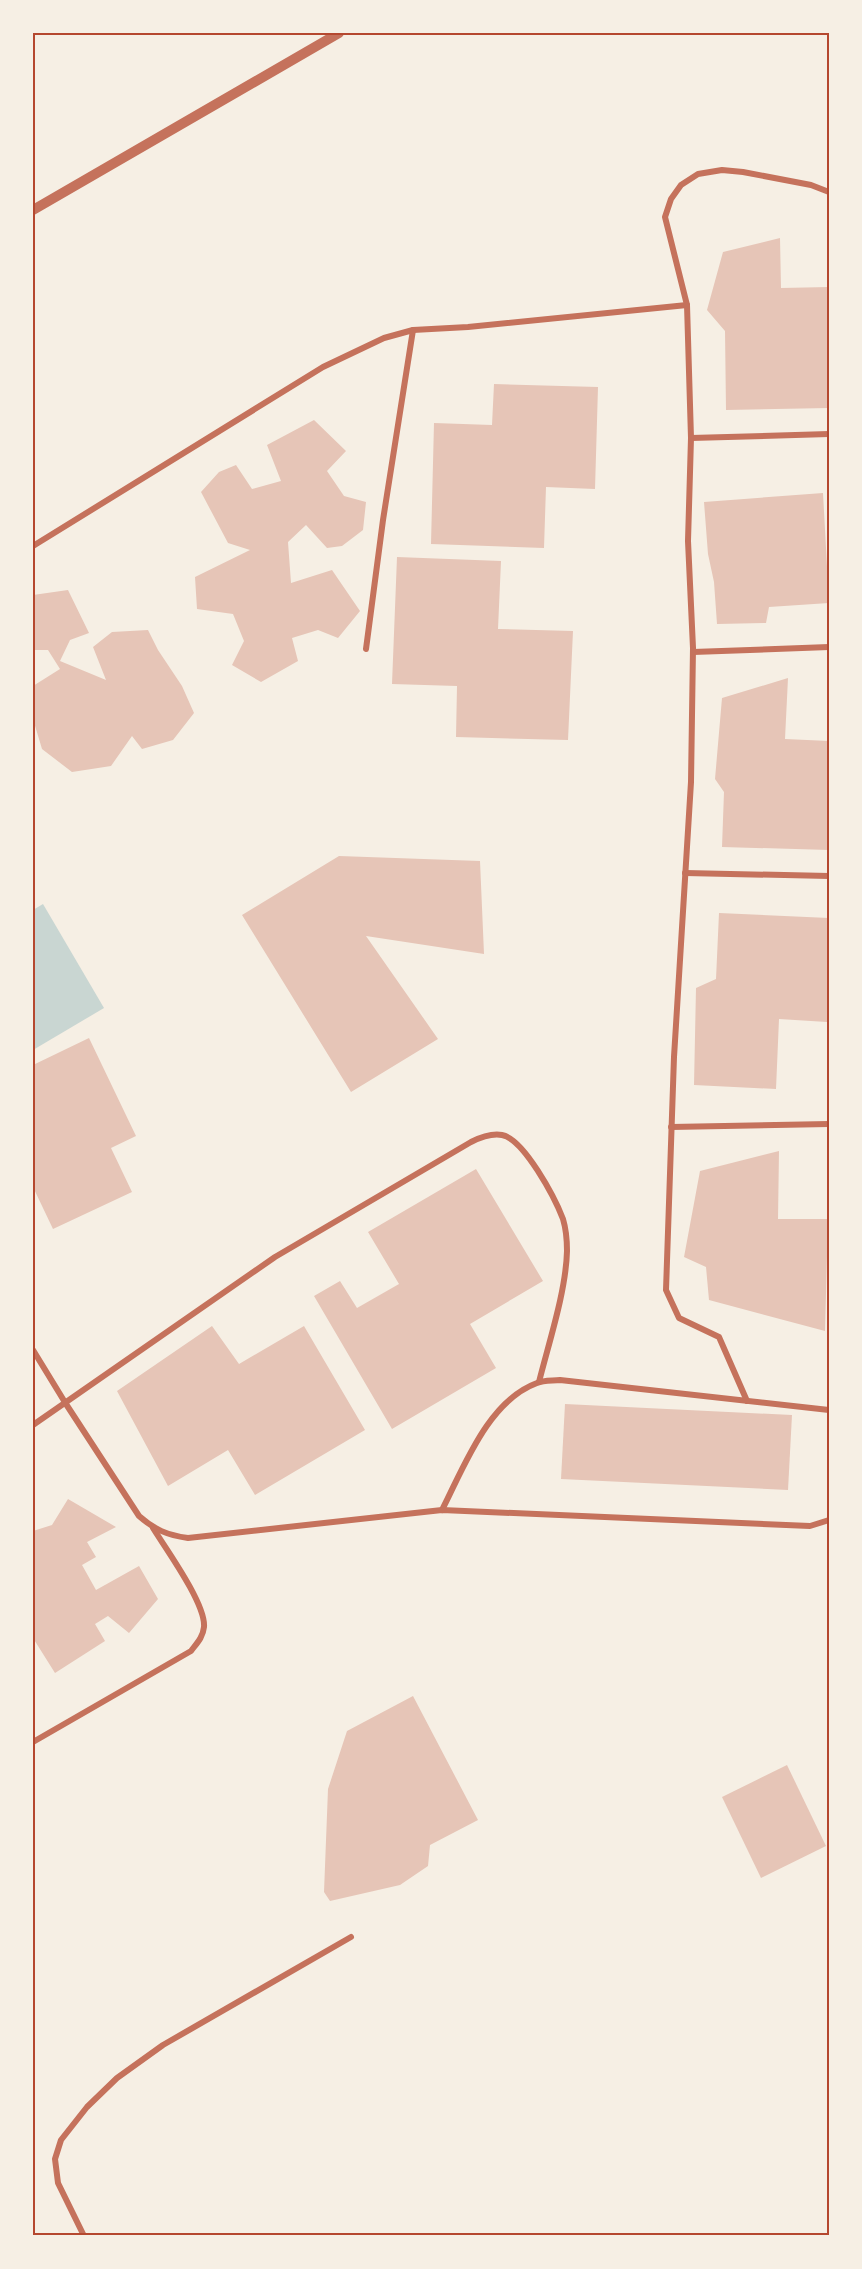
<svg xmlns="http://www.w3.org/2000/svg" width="862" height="2269" font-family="'Open Sans',sans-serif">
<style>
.water{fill:#c9d6d2}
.building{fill:#e6c5b7}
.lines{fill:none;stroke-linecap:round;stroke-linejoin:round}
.minor{stroke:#c5725c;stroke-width:6}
.tertiary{stroke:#c5725c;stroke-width:10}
.neatline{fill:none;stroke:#b5482f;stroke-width:2}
</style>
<rect width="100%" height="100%" fill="#f6efe4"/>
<polygon class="water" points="43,904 104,1008 33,1050 33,910"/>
<g class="building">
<polygon points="780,238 781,288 829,287 829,408 726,410 725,331 707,310 723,252"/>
<polygon points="494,384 598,387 595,489 546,487 544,548 431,544 434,423 492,425"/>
<polygon points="314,420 346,451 327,471 344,496 366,502 363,530 342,546 327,548 306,525 288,542 291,583 332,570 360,611 338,638 318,630 292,638 298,661 261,682 232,665 244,641 233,614 197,609 195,577 250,550 228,543 201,492 219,472 236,465 252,489 281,481 267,445"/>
<polygon points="823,493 829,603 769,607 766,623 717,624 714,582 708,554 704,502"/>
<polygon points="397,557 501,561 498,629 573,631 568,740 456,737 457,686 392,684"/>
<polygon points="68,590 89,633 70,640 60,661 106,680 93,647 112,632 148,630 158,650 182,686 194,713 173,740 142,749 132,736 111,766 72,772 42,749 33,719 33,686 60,669 48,650 33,650 33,595"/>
<polygon points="788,678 785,739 829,741 829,850 722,847 724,792 715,779 722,698"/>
<polygon points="339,856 480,861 484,954 366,936 438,1039 351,1092 242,915"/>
<polygon points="719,913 829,918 827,1022 779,1019 776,1089 694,1085 696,988 716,979"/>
<polygon points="89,1038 136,1136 111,1148 132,1192 53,1229 33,1187 33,1065"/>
<polygon points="779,1151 778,1219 828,1219 825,1331 709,1300 706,1267 684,1257 700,1171"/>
<polygon points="476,1169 543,1281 470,1324 496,1368 392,1429 314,1296 340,1281 357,1308 399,1284 368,1232"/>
<polygon points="212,1326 239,1364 304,1326 365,1430 255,1495 228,1450 168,1486 117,1391"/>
<polygon points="565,1404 792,1415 788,1490 561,1479"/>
<polygon points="68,1499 116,1527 87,1542 96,1557 82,1565 96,1590 139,1566 158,1599 129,1633 108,1616 95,1624 105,1641 55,1673 33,1638 33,1531 52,1525"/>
<polygon points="413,1696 478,1820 430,1845 428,1866 400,1885 330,1901 324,1892 328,1789 347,1731"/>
<polygon points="787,1765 826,1846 761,1878 722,1797"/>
</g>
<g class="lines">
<g class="minor">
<polyline points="691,438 829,434"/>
<polyline points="33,546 323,367 384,338 413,330 468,327 687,305"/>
<polyline points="366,649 383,520 413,330"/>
<polyline points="693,652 829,647"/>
<polyline points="685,873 829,876"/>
<polyline points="671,1127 829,1124"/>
<path d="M33,1350L66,1404L139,1516C155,1530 167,1535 188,1538L442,1510L810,1526L829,1520"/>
<polyline points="747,1401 719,1337 679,1318 666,1290 674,1057 691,782 693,648 688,541 691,438 687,305 665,217 671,199 681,185 698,174 722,170 743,172 811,185 829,192"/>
<path d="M33,1425L275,1257L471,1142C481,1137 491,1133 502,1135C524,1139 555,1198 563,1219C566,1229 567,1241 567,1251C566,1291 549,1342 539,1382"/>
<path d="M442,1510C464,1467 488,1401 537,1383C544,1380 553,1381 560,1380L829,1410"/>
<path d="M33,1742L191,1651C197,1643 203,1637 204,1627C206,1604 166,1549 153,1528"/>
<polyline points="84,2236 58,2183 55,2159 61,2140 87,2107 117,2078 163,2045 351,1937"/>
</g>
<polyline class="tertiary" points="33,210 339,33"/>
</g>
<rect width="862" height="2269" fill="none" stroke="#f6efe4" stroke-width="69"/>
<rect x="34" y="34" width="794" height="2200" class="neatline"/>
</svg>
